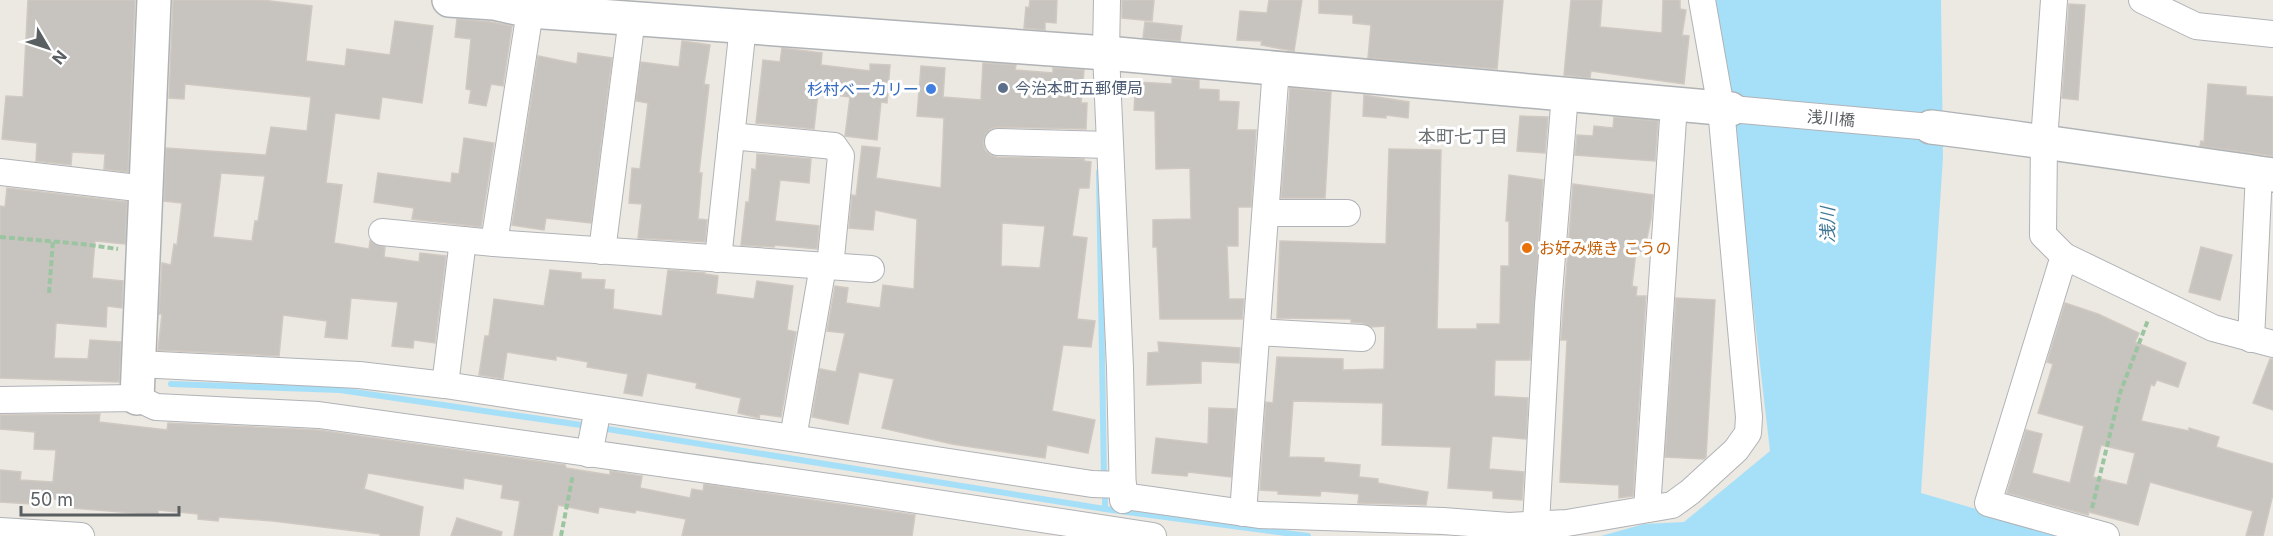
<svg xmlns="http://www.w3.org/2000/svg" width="2273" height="536" font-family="Inter,'Noto Sans JP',sans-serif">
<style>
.water{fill:#a6e0f8}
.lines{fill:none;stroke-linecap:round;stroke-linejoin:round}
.stream{stroke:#a6e0f8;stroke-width:6}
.building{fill:#c7c3bf;stroke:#d0c9c1;stroke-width:1.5;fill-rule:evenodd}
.street-casing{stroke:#b0b3b7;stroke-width:28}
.secondary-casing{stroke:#afb3b6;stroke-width:36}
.path{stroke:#9bc5a1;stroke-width:4;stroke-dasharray:6 3;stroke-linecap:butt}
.street{stroke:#fff;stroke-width:26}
.secondary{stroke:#fff;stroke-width:33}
.service-dot{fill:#5c6f8a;stroke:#fff;stroke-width:2}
.shop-dot{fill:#3f7fe0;stroke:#fff;stroke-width:2}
.food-dot{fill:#e8710a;stroke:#fff;stroke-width:2}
.labels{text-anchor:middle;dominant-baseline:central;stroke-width:6;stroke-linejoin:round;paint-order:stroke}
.service-label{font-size:16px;fill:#4e5e75;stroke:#fff;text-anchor:start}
.shop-label{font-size:16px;fill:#366cbe;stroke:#fff;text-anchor:end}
.street-label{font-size:16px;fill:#5a5f62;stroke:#fff}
.food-label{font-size:16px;fill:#c56008;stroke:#fff;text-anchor:start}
.neighbourhood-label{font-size:18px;fill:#6b7174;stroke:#fff}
.water-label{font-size:18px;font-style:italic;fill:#3f7797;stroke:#fff}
</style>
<rect width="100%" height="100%" fill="#ece8e2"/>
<polygon class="water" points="1712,0 1941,0 1943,157 1921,493 2069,536 1601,536 1644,524 1684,522 1770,451 1734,140"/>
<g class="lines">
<g class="stream">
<polyline points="1099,172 1104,479"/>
<polyline points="171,384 340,390 588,426"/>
<polyline points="601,428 1105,509 1308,536"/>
<polyline points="1105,490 1105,509"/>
</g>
</g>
<g class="building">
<polygon points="28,0 135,0 128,172 104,169 105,154 72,152 71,165 36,161 37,143 2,139 6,96 23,97"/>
<path d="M173,0H262L312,6L306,61L345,66L347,49L390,55L395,21L433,26L422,103L382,97L379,119L335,113L326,183L342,185L334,243L369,249L370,241L374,244L385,247L384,257L419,262L420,253L446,256L435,343L414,340L413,348L392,346L398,302L351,298L347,339L325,337L327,321L283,315L279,356L158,350L162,314H159L162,263L171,265L174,244L177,245L182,203L164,201L166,148L266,155L271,127L307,131L311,97L185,84L184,99L169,98ZM221,173L265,176L258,221H255L252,241L213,237Z"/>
<polygon points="1030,0 1057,0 1056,23 1045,22 1045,30 1024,28 1026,7 1029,8"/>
<polygon points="1122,0 1154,0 1152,21 1122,18"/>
<polygon points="1269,0 1302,0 1294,51 1261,45 1262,41 1237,40 1240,11 1267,13"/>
<polygon points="1319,0 1503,0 1497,69 1368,58 1371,25 1353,23 1353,15 1319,13"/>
<polygon points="1571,0 1602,0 1600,27 1662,33 1663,0 1680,0 1680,9 1686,10 1682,35 1689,36 1684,84 1591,71 1590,78 1564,75"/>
<polygon points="2069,4 2085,5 2078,100 2062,98"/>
<polygon points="457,19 491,22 512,26 503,86 491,84 486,106 469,103 471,90 466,89 471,39 455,37"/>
<polygon points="1145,22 1182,26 1180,41 1143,38"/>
<polygon points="682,41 710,45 704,84 709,85 699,173 702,173 698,219 707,220 705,242 638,238 642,204 629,203 632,168 640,169 648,103 636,101 641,62 679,67"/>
<polygon points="782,48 822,53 821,65 870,71 870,64 890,65 887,103 881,102 877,140 845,136 850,97 818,93 814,129 756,123 763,60 780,62"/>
<polygon points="578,53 612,58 591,223 546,218 544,230 512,225 538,56 577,64"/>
<path d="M983,63L1016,65L1015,70L1053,73V68L1084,70L1081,103H1087L1086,129L998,127L991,129L986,134L983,142L985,150L991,155L997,157L1084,159V161L1091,162L1089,188H1079L1072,236L1087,238L1077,319L1095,321L1091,347L1063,345L1052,411L1095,420L1088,453L1047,445L1045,458L952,444L882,428L894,379L859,372L848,424L812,417L820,369L836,372L845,333L827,331L835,286L848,288L846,303L880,308L883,285L914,289L917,219L875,210L873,230L849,228L852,195L856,196L862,146L880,148L876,178L941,188L944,118L917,116L921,66L945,68L943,97L981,100ZM1002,223L1045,226L1040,268L1001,266Z"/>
<polygon points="1172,78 1199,80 1199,89 1219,90 1219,101 1239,102 1237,130 1256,130 1251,207 1238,207 1238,246 1227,246 1229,299 1244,299 1242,319 1160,319 1157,247 1153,247 1153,220 1191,219 1190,168 1156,169 1155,111 1134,110 1136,82 1172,84"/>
<polygon points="2208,84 2246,87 2246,95 2273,97 2273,156 2200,146 2201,141 2204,142"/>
<polygon points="1290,88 1331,92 1325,198 1281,198"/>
<polygon points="1364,95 1409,102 1408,118 1386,115 1386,118 1363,116"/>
<polygon points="1520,116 1548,117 1545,153 1517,151"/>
<polygon points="1614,117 1658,121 1655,161 1575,155 1577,135 1593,136 1594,126 1613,128"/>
<polygon points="464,138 494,143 481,227 412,219 414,208 374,202 378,173 451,183 452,173 459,174"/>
<polygon points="1389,149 1441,150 1437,329 1477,329 1477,324 1500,324 1501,266 1509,266 1509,221 1506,221 1509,175 1543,180 1530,360 1495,360 1494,396 1528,398 1526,439 1492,436 1489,469 1524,472 1522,500 1493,498 1493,491 1448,488 1451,447 1382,445 1383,403 1293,401 1289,457 1324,458 1324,462 1360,465 1359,477 1378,479 1378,483 1428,492 1426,505 1358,503 1359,494 1321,491 1320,496 1278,494 1278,491 1260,490 1266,402 1273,403 1277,357 1343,359 1343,370 1384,369 1385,326 1371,327 1363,323 1351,322 1351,319 1277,318 1280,241 1386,244"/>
<polygon points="757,154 811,159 809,183 780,180 775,221 819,226 817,249 775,245 774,247 741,245 746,202 749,202 752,169 756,170"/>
<polygon points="1573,184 1653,195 1651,219 1644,252 1636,251 1632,286 1637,287 1636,296 1646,296 1633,496 1619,498 1619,485 1560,482 1567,340 1561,340"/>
<polygon points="7,188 127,202 125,244 95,241 92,278 123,281 122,308 107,306 106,327 56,323 54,358 88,359 90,340 121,342 119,382 0,378 0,206 5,207"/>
<polygon points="2201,247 2232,255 2220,300 2189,292"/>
<polygon points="550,270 581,273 581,279 605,280 604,289 614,290 613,309 662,316 668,270 705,273 705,274 718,276 716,294 754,299 757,281 793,286 787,330 796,332 781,417 760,414 759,418 738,413 741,398 696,388 697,383 647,373 642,396 624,393 628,374 587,367 588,362 556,356 556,360 507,352 503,379 479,375 485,336 489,336 494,299 544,306"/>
<polygon points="1676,298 1715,300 1706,457 1704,459 1665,457"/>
<path d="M2065,303L2098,314L2139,333L2135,342L2186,363L2178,387L2157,380L2154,386L2151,384L2141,421L2189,431V428L2219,437L2216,447L2273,464V494L2263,536H2246L2253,511L2150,482L2138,525L2089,512L2088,515L2007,493L2026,430L2042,434L2032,473L2070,483L2084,426L2038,413L2053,364L2047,362ZM2101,445L2135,453L2127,485L2093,477Z"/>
<polygon points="1158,342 1240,348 1239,363 1201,361 1201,383 1147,385 1148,353 1159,352"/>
<polygon points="2270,359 2273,359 2273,410 2253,403"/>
<polygon points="1209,408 1236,409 1231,477 1188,472 1187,476 1152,473 1156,438 1208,444"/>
<polygon points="100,414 99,422 167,430 168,423 318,430 565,465 566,468 610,475 610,471 642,476 640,488 690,498 692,489 703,491 704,484 915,515 912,536 682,536 686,519 636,510 635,513 599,507 598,513 558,505 552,536 514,536 520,501 501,498 503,485 464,478 463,489 368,473 364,489 423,507 419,536 380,536 380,534 273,521 219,517 218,521 198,519 198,514 158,510 158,515 84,509 73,508 74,501 33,497 32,504 0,502 0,470 21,472 20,480 53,482 56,450 34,449 35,432 0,429 0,415"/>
<polygon points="457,518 502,532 501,536 451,536"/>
</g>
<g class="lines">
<defs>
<g id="street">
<polyline points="1107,0 1106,53 1120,368 1123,500"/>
<polyline points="2054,0 2044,141 2043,235 2064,256 2213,328 2273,344"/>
<polyline points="2142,0 2196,26 2273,34"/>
<polyline points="1731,109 1931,127"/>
<polyline points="731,136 834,146 841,156 830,267"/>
<polyline points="998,142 1110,145"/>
<polyline points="0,172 146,189"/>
<polyline points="1266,213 1347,213"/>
<polyline points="382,232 463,240"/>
<polyline points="494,243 871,269"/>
<polyline points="602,251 632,18"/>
<polyline points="2064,256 1988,503 2106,536"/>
<polyline points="718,259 743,26"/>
<polyline points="1257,332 1362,338"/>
<polyline points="2251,339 2259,173"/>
<polyline points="138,364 359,375 445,385 1092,484 1123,485"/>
<polyline points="445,385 463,240 494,243 530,11"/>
<polyline points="0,400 137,398 156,407 319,415 865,492 1153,536"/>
<polyline points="793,438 823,266"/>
<polyline points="589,454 598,409"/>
<polyline points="1124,496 1259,515 1443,521 1509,526 1567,523 1672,505 1690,492 1736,450 1748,433 1749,417 1721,108 1702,0"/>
<polyline points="1647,509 1674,104"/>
<polyline points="1243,513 1276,68"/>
<polyline points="1536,524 1548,305 1565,94"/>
<polyline points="0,531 81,536"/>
</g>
<g id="secondary">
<polyline points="449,0 494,3 530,11 1106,53 1731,109"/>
<path d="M1931,127C2045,141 2159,159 2273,175"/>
<polyline points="137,398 154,0"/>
</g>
</defs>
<use href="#street" class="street-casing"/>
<use href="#secondary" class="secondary-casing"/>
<g class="path">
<polyline points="0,237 82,244 118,249"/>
<polyline points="49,293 53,241"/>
<polyline points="2092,508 2120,393 2148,320"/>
<polyline points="561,536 573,474"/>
</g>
<use href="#street" class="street"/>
<use href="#secondary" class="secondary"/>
</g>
<circle class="service-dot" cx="1003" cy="88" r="6"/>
<circle class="shop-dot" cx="931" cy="89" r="6"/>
<circle class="food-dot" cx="1527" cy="248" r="6"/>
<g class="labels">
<g class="service-label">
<text x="1015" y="88">今治本町五郵便局</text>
</g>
<g class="shop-label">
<text x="919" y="89">杉村ベーカリー</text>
</g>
<g class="street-label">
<text transform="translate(1831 118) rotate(5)">浅川橋</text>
</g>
<g class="food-label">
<text x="1539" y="248">お好み焼き こうの</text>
</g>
<g class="neighbourhood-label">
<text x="1463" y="136">本町七丁目</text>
</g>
<g class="water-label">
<text transform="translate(1827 225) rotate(-90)">浅川</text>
</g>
</g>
<g transform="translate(48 48) rotate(129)" stroke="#ffffff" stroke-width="4.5" paint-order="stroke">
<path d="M0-4.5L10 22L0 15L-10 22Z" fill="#5a5f62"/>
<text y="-9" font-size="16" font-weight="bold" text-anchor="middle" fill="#5a5f62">N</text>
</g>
<path d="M21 506v9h158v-9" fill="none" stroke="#5a5f62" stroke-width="3"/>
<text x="30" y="506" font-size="18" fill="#5a5f62" stroke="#ffffff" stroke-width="4.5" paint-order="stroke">50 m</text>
</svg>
